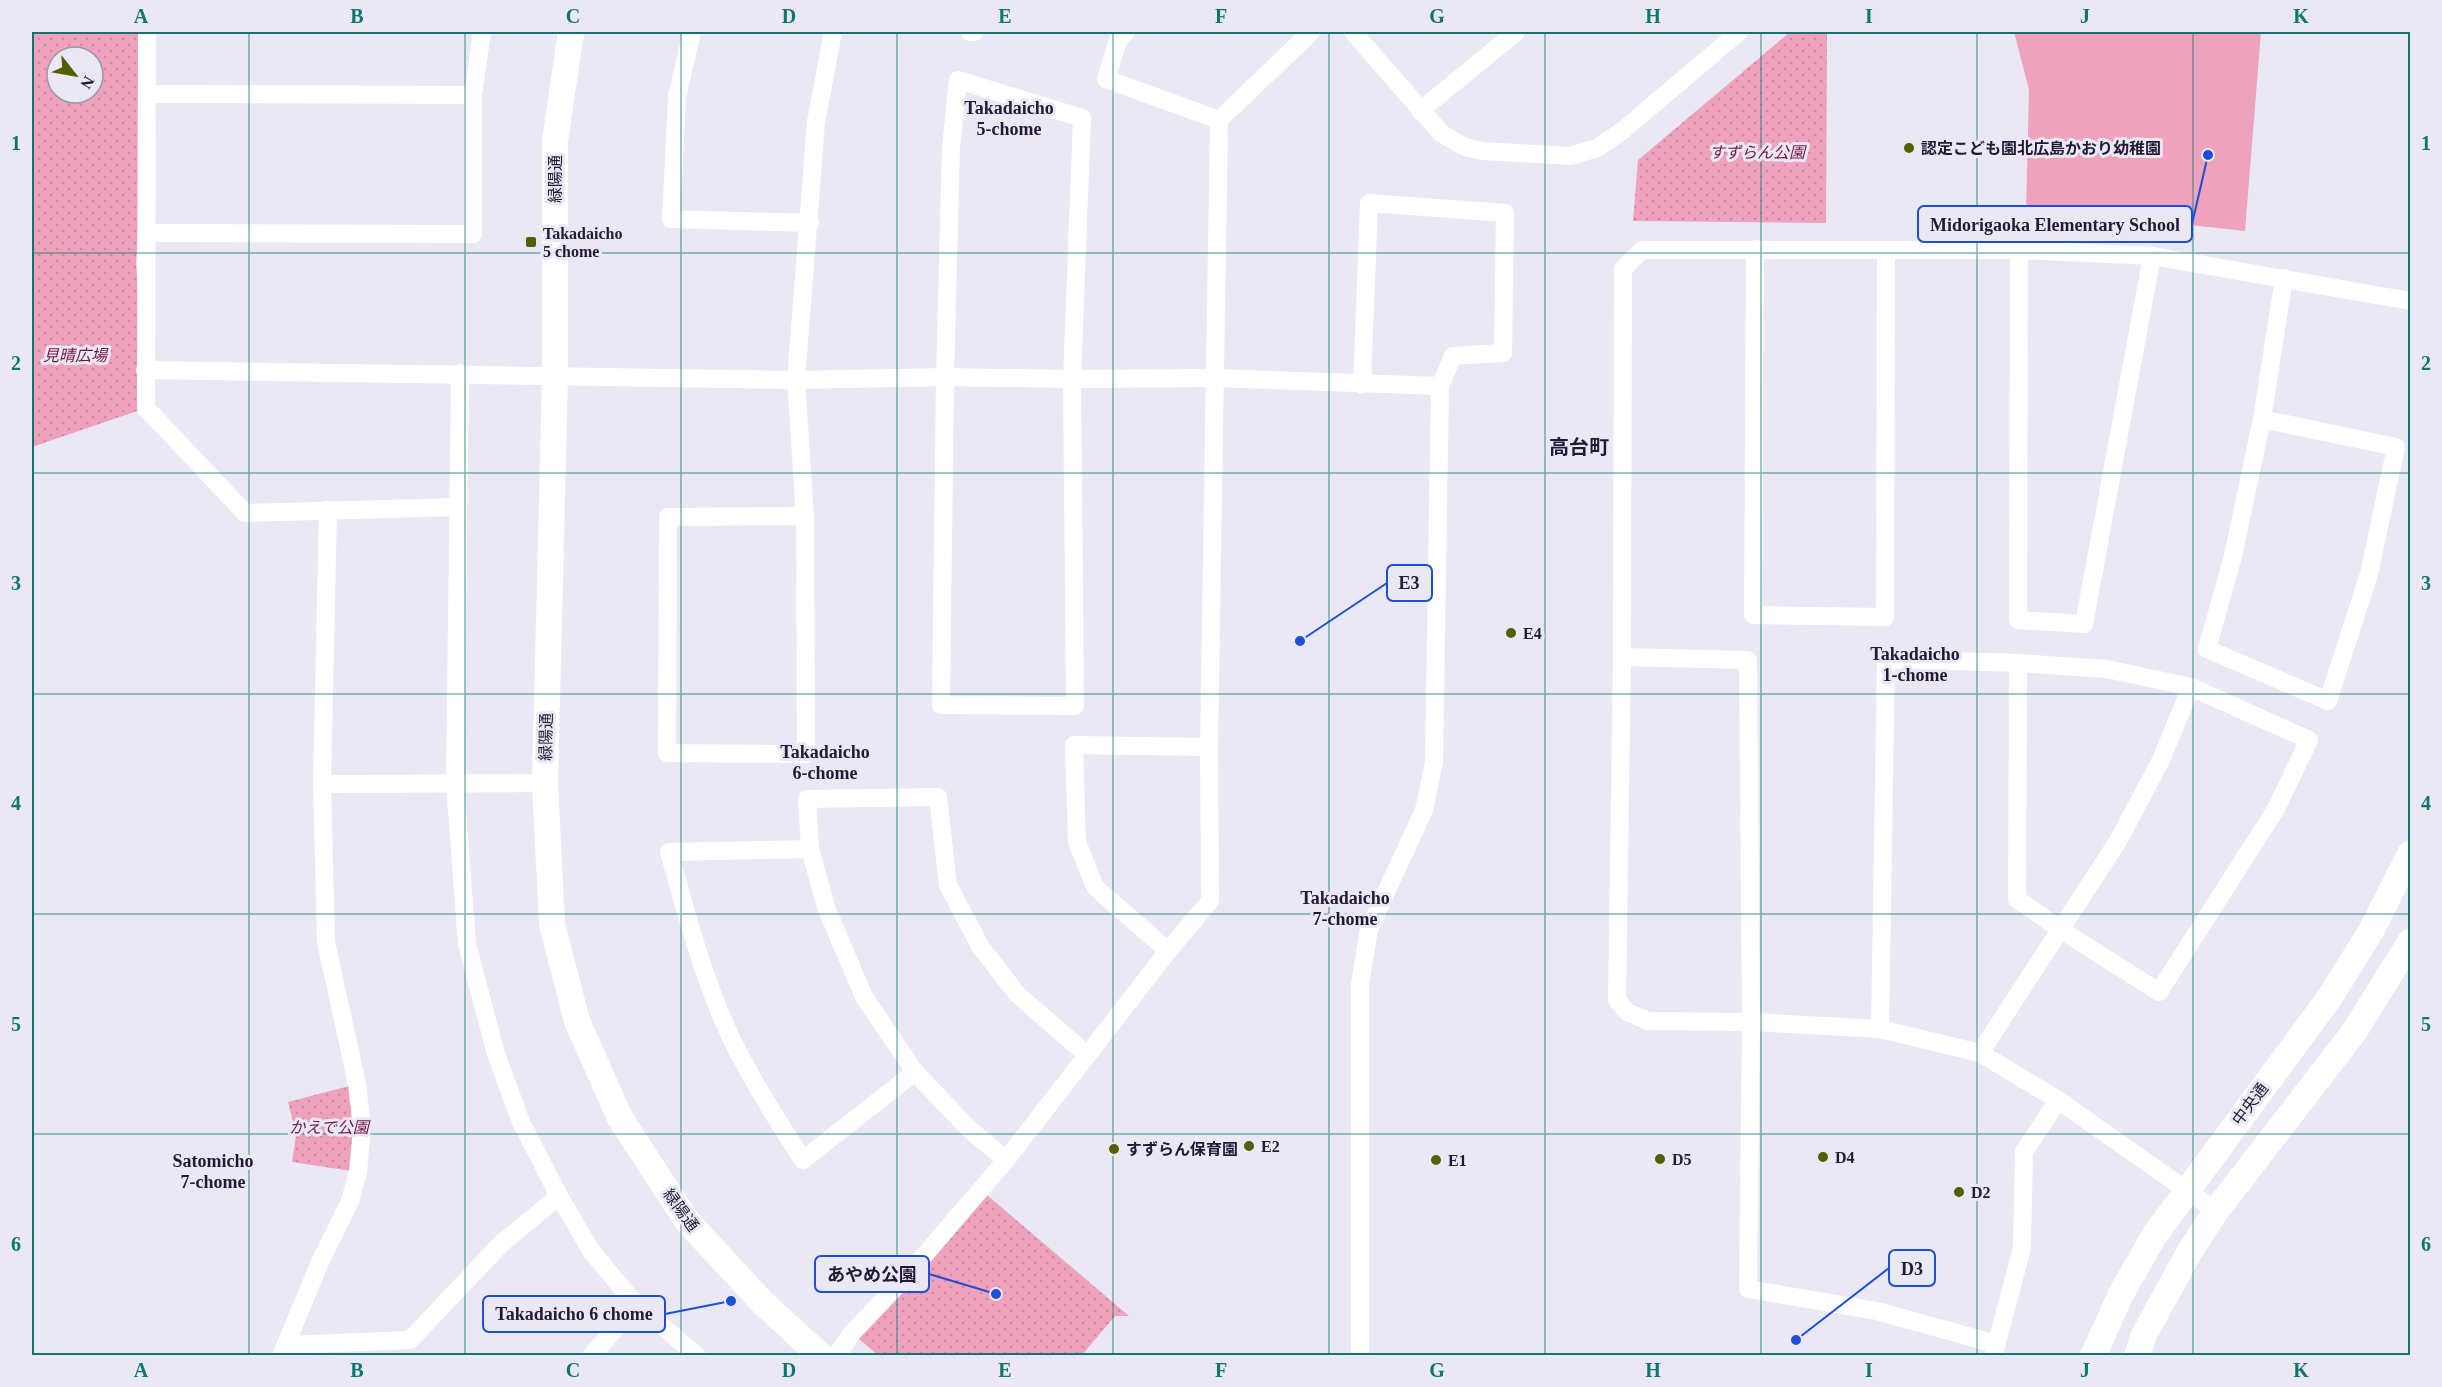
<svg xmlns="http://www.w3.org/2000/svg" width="2442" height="1387" font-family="'Times New Roman','Noto Sans JP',serif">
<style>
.green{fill:url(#green-dots);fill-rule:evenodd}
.pitch{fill:#eea2bc}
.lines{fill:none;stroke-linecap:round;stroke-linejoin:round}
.street{stroke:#fff;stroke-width:18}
.secondary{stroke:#fff;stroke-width:26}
.grid{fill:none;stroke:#0f766e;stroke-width:1.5;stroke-opacity:0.55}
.poi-dot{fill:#545f00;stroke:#ebe8f6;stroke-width:2}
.labels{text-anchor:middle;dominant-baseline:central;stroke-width:6;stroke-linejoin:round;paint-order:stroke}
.poi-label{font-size:16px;font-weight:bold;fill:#221a34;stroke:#ebe8f6;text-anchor:start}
.park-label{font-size:16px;font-style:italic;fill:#771343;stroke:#ebe8f6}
.street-label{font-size:16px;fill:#221a34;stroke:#ebe8f6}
.neighbourhood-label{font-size:18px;font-weight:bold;fill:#221a34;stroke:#ebe8f6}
.quarter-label{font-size:20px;font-weight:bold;fill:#221a34;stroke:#ebe8f6}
.leader{fill:none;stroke:#1d4ed8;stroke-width:2}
.callout-dot{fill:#1d4ed8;stroke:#ebe8f6;stroke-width:2}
.callout{fill:#ebe8f6;stroke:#1d4ed8;stroke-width:2}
.callout-label{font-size:18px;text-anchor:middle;font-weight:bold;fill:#221a34}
.neatline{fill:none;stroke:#0f766e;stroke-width:2}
.grid-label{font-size:20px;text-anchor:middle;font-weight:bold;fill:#0f766e}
</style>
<defs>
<pattern id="green-dots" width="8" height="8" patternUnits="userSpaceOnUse" patternTransform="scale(1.5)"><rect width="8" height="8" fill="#eea2bc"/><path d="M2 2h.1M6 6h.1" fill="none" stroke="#cc8ba2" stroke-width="1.8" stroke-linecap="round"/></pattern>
</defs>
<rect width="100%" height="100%" fill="#ebe8f6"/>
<g class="green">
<path d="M32,32H147V94L136,262L146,408L32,447ZM57,57H93V93H57Z"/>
<polygon points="1790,32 1827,32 1826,223 1633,221 1638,160"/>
<polygon points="357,1084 358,1172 292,1162 296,1135 288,1102"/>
<polygon points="980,1189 1129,1316 1115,1316 1082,1355 878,1355 852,1333"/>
</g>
<polygon class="pitch" points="2014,32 2261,32 2245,231 2171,223 2026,213 2029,90"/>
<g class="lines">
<g class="street">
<polyline points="147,32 146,408 245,513 458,507"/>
<polyline points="692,32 677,97 671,219 810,223"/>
<polyline points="970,32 974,32"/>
<polyline points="1126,32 1118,40 1106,79 1219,120"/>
<polyline points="1353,32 1442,134 1465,147 1483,151 1570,156 1597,148 1622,131 1739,32"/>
<polygon points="958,80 1082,118 1072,379 1075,706 941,705 945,377 951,147"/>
<polyline points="147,94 473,95"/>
<polyline points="1420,111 1516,32"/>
<polyline points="147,233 473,234 473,95 482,32"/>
<polyline points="1755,249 1753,615 1885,617 1886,250"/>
<polyline points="2019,250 2018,620 2084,624 2152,256"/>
<polyline points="145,370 796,380 945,377 1072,379 1214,378 1440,386"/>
<polyline points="460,373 455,784 467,944 496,1054 521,1122 559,1196 592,1252 632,1300 697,1356"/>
<polyline points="2262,419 2396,447 2369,574 2328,701 2207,649 2233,556 2262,419 2284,278"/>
<polyline points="805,516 668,517 667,753 806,754 805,516 796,380 816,122 833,32"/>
<polyline points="1622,657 1748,660 1751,1022 1748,1289 1877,1311 1996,1344"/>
<polyline points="322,784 545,783"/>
<path d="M810,849L669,852C687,916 704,982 733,1042C754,1084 778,1122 803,1160L915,1072"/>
<polyline points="1168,951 1095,887 1077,842 1074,745 1209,747"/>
<polyline points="1880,1029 1886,659 2018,663 2107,669 2191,687 2309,740 2276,809 2159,992 2061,930 2017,899 2018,663"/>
<polyline points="1980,1053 2118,841 2161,760 2191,687"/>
<polyline points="1006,1160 968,1128 915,1072 864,997 826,907 810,849 807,799 938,797 948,885 980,946 1017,994 1087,1055"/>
<polyline points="2216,1211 2058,1100 1980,1053 1880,1029 1751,1022 1648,1021 1627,1012 1617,1000 1622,657 1623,269 1642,250 2019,250 2152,256 2410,301"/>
<polyline points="287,1345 410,1340 502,1243 559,1196"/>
<polyline points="1994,1354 2022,1248 2024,1152 2058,1100"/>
<polyline points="281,1356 320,1262 350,1201 358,1172 362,1128 357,1084 326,942 322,784 328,510"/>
<polyline points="591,1356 637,1305"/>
<polyline points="836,1356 852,1333 910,1272 1006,1160 1168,951 1210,901 1209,747 1219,120 1311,32"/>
<polyline points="1360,1356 1360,984 1369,929 1424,810 1434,762 1440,386 1453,356 1503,353 1505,213 1369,203 1362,385"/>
</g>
<g class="secondary">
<polyline points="571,32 555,141 555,377 545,783 552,924 577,1021 620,1118 687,1221 763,1303 821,1356"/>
<polyline points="2093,1356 2121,1294 2154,1236 2330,997 2371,931 2410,854"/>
<polyline points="2137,1356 2144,1335 2190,1251 2216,1211 2354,1032 2410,942"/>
</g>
</g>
<path class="grid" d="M249,32V1356M465,32V1356M681,32V1356M897,32V1356M1113,32V1356M1329,32V1356M1545,32V1356M1761,32V1356M1977,32V1356M2193,32V1356M32,253H2410M32,473H2410M32,694H2410M32,914H2410M32,1134H2410"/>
<g class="poi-dot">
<circle cx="1909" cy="148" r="6"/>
<rect x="525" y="236" width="12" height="12" rx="3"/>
<circle cx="1511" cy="633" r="6"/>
<circle cx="1249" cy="1146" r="6"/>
<circle cx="1114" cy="1149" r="6"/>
<circle cx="1823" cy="1157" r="6"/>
<circle cx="1660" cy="1159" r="6"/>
<circle cx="1436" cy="1160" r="6"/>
<circle cx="1959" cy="1192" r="6"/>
</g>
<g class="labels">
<g class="poi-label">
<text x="1921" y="148">認定こども園北広島かおり幼稚園</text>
<text x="543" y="233">Takadaicho<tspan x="543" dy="18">5 chome</tspan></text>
<text x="1523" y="633">E4</text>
<text x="1261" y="1146">E2</text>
<text x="1126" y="1149">すずらん保育園</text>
<text x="1835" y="1157">D4</text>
<text x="1672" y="1159">D5</text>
<text x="1448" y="1160">E1</text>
<text x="1971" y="1192">D2</text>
</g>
<g class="park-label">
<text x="1757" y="152">すずらん公園</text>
<text x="75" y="355">見晴広場</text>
<text x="329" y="1127">かえで公園</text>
</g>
<g class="street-label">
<text transform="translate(555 179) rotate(-90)">緑陽通</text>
<text transform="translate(546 737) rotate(-89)">緑陽通</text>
<text transform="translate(2250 1104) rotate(-53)">中央通</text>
<text transform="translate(681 1210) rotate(54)">緑陽通</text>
</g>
<g class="neighbourhood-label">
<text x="1009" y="108">Takadaicho<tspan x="1009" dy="21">5-chome</tspan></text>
<text x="1915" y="654">Takadaicho<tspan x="1915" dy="21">1-chome</tspan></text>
<text x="825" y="752">Takadaicho<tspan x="825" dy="21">6-chome</tspan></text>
<text x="1345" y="898">Takadaicho<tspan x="1345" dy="21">7-chome</tspan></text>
<text x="213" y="1161">Satomicho<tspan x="213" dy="21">7-chome</tspan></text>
</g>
<g class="quarter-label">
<text x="1579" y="447">高台町</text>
</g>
</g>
<path class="leader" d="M2208 155L2192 224M1300 641L1387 583M1796 1340L1889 1268M996 1294L929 1274M731 1301L665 1314"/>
<g class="callout-dot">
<circle cx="2208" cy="155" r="6"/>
<circle cx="1300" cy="641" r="6"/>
<circle cx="1796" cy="1340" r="6"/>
<circle cx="996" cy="1294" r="6"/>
<circle cx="731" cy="1301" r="6"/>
</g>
<g class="callout">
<rect x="1918" y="206" width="274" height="36" rx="6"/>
<rect x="1387" y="565" width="45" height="36" rx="6"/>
<rect x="1889" y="1250" width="46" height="36" rx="6"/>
<rect x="815" y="1256" width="114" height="36" rx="6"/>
<rect x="483" y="1296" width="182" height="36" rx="6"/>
</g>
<g class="callout-label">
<text x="2055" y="231">Midorigaoka Elementary School</text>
<text x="1409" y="589">E3</text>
<text x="1912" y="1275">D3</text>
<text x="872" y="1281">あやめ公園</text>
<text x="574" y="1320">Takadaicho 6 chome</text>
</g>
<rect width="2442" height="1387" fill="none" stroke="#ebe8f6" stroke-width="66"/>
<g transform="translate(75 75) rotate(121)"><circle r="28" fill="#ebe8f6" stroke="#9b96a8" stroke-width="1.5"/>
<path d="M0-4.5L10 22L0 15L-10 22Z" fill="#545f00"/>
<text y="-9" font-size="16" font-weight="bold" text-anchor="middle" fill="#221a34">N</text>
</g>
<rect x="33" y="33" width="2376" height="1321" class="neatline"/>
<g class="grid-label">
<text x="141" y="23">A</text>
<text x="357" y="23">B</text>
<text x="573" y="23">C</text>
<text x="789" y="23">D</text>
<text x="1005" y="23">E</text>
<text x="1221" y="23">F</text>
<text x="1437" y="23">G</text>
<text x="1653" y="23">H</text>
<text x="1869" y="23">I</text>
<text x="2085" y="23">J</text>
<text x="2301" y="23">K</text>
<text x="16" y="150">1</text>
<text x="2426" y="150">1</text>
<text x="16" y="370">2</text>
<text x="2426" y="370">2</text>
<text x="16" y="590">3</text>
<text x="2426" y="590">3</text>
<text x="16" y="810">4</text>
<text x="2426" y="810">4</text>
<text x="16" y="1031">5</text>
<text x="2426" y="1031">5</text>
<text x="16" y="1251">6</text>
<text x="2426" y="1251">6</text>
<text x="141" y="1377">A</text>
<text x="357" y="1377">B</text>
<text x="573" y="1377">C</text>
<text x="789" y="1377">D</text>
<text x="1005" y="1377">E</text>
<text x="1221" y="1377">F</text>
<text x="1437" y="1377">G</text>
<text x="1653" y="1377">H</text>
<text x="1869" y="1377">I</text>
<text x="2085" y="1377">J</text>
<text x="2301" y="1377">K</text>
</g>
</svg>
